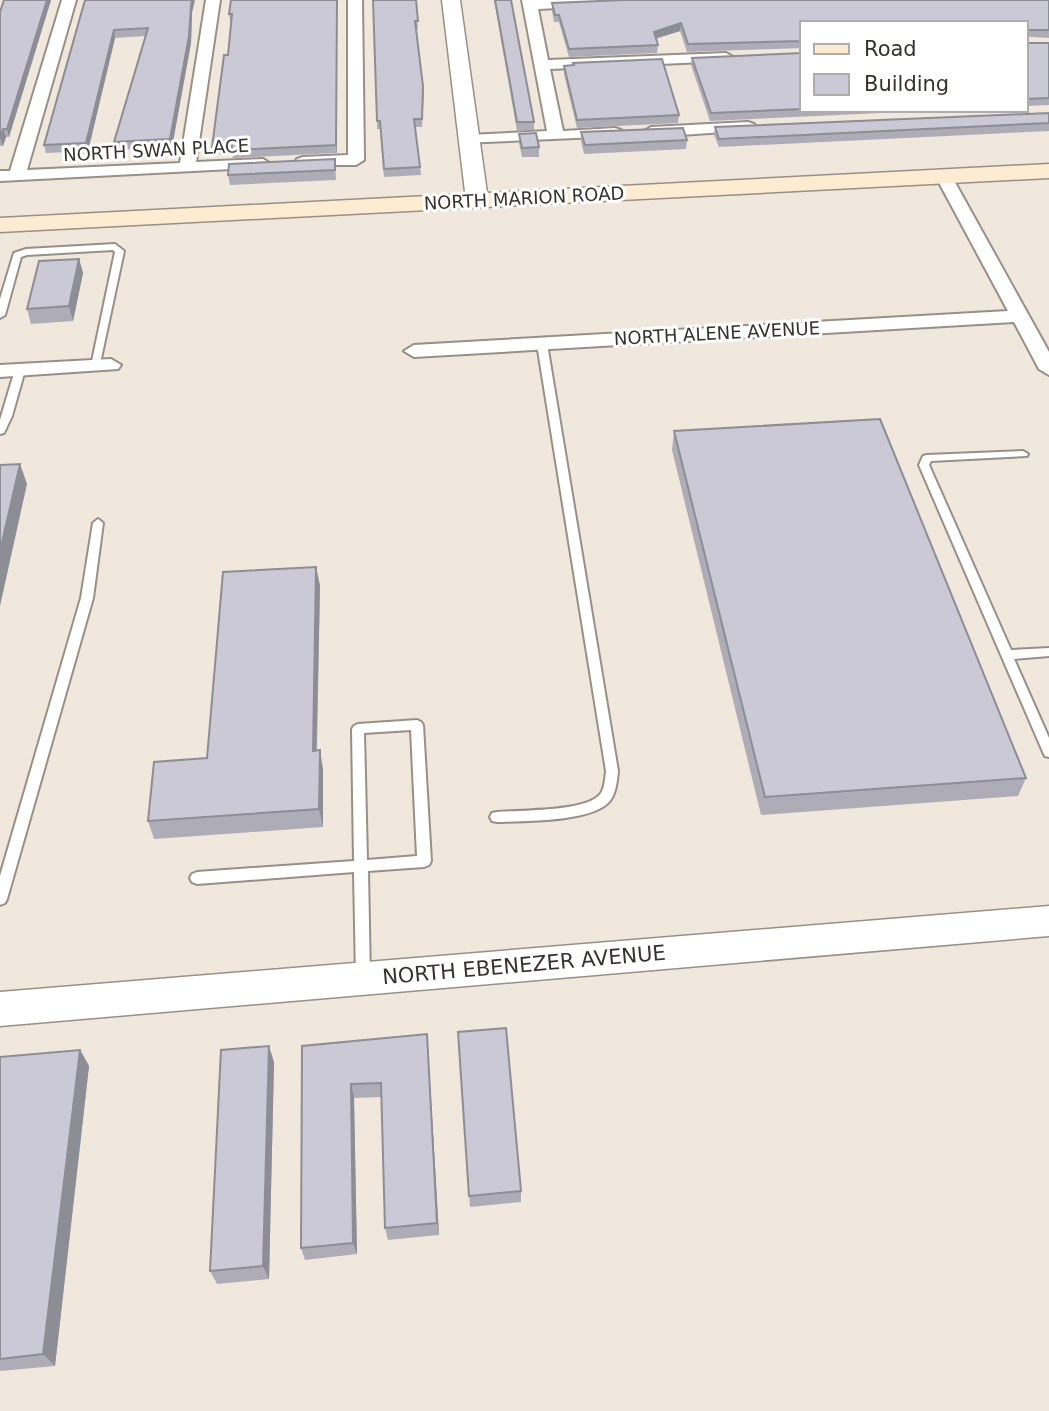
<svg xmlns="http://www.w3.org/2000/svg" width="1049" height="1411" font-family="'DejaVu Sans',sans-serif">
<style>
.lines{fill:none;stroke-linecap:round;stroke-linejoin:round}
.service-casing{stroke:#989086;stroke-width:4}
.minor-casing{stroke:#989086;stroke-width:4}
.tertiary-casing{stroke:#989086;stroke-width:3}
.secondary-casing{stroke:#989086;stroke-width:3}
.service{fill:#fff;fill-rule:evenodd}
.minor{fill:#fff;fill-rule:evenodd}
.tertiary{fill:#fff;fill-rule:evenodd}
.secondary{fill:#fdecd2;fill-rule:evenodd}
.wall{fill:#aeadb7}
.shaded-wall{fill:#8d8d95}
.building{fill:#cac9d5;stroke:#8d8d95;stroke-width:2}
.labels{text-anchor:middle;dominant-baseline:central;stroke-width:6;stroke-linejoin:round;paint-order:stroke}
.far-street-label{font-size:18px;fill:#36332f;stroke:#fff}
.street-label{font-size:21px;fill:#36332f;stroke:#fff}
</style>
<rect width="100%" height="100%" fill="#f0e8dc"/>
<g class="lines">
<defs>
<g id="service">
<polygon points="115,244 124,251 99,368 93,368 91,366 115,252 113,250 27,255 21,257 5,315 0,318 0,299 14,253 26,249"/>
<path d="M542,341L547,344L618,771C617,781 616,794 609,802C591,822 523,821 497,822L492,821L490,817L492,813L497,812C519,810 589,812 601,793C605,787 605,778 606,771L537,344Z"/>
<polygon points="20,367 25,370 12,416 4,433 0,434 0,420 15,370"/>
<polygon points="1023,451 1028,454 1027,456 931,461 929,465 1011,650 1049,648 1049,656 1014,659 1049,738 1049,757 1045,756 1043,752 919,465 923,456 927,455"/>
<polygon points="98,519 103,523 93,598 7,899 5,903 0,905 0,876 81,598 93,523"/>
<path d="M417,720L421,722L423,725L431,861L429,865L424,867L368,871L370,978L368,983L363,984L358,983L356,978L354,872L197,884L192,882L190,878L192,874L197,872L354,861L352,729L354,726L358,724ZM411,730L417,856L367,860L364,733Z"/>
</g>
<g id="minor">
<polygon points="62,0 76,0 27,170 180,163 206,0 220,0 196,162 263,159 271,164 269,167 0,181 0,171 10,171"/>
<polygon points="348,0 362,0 364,160 356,165 297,165 295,162 297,159 303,157 348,155"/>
<polygon points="522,0 649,0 642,4 538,9 548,60 726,53 733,57 726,61 550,69 563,131 615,128 621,130 623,133 621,136 463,143 461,140 469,135 547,131"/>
<polygon points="748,122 754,124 756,127 754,130 651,137 643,132 651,127"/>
<polygon points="944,172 952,177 1049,352 1049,375 1039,369 1014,322 414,357 404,351 414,345 1008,311 936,177"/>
<polygon points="111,359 121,365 118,369 0,377 0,365"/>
</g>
<g id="tertiary">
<polygon points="442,0 460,0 488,200 485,205 469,205 466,200"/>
<polygon points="1049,906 1049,936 0,1026 0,992"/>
</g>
<polygon id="secondary" points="1049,164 1049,178 0,232 0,218"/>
</defs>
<use href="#service" class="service-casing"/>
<use href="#minor" class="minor-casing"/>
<use href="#tertiary" class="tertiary-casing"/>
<use href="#secondary" class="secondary-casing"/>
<use href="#service" class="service"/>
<use href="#minor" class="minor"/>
<use href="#tertiary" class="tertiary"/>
<use href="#secondary" class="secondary"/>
</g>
<g class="wall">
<polygon points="4,0 51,0 9,137 6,137 3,146 0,146 0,12"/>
<polygon points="85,0 192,13 191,43 172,147 116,150 114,142 146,36 115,38 88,151 46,153 44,145"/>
<polygon points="231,0 337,0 337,153 233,158 232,153 214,154 212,147 228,55 231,21 230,21 229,14"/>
<polygon points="416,0 418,29 416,29 424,94 422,127 415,127 421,175 384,177 380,129 377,129 377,121"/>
<polygon points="494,0 511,0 534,122 534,130 517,131"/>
<polygon points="1049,0 1049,38 802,23 802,48 687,52 680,31 656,39 658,45 657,53 569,57 559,22 554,22 552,11 552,3"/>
<polygon points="1026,41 1028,43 1049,43 1049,105 1026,106"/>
<polygon points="802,53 802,110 946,110 710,121 691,65 692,58"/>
<polygon points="573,63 679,115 678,123 577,128 564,74 564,66 573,65"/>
<polygon points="1049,113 1049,131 719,147 714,135 715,127"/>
<polygon points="581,132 687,140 686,149 584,154 581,141"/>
<polygon points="519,134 539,147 539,157 522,157 519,143"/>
<polygon points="335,159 336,180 230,185 228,175"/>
<polygon points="79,259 83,273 73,321 31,324 27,309"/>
<polygon points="674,431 1026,778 1018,796 761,815 672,450"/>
<polygon points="316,567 320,586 317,750 323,769 323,827 154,839 148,821 207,758"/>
<polygon points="458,1032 521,1191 521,1202 470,1207"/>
<polygon points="427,1034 428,1049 439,1235 388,1240 385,1228 381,1097 354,1098 357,1254 305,1260 301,1248 302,1046"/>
<polygon points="80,1050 89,1066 55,1366 0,1371 0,1057"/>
<polygon points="274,1062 269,1279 217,1284 210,1271"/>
</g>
<g class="shaded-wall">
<polygon points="47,0 51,0 9,137 7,129"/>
<polygon points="192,0 195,0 192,13 191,43 172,147 170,139"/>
<polygon points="337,0 337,153 336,145"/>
<polygon points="681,23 680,31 653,39 654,32"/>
<polygon points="114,30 115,38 88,151 86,143"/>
<polygon points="3,129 6,137 3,146 0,138"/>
<polygon points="79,259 83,273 73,321 69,306"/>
<polygon points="20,464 27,484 0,606 0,551"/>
<polygon points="316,567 320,586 316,769 313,751"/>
<polygon points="320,750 323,769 323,827 319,809"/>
<polygon points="427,1034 428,1049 439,1235 437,1223"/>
<polygon points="269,1046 274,1062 269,1279 263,1266"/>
<polygon points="80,1050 89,1066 55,1366 43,1354"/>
<polygon points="351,1084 354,1098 357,1254 353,1243"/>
</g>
<g class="building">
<polygon points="4,0 47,0 7,129 3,129 0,138 0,12"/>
<polygon points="85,0 192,0 191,6 189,36 170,139 114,142 148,28 114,30 86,143 44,145"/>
<polygon points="231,0 337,0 336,145 231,150 232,146 212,147 224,55 228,55 232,14 229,14"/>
<polygon points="373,0 416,0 418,21 415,21 423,86 422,119 414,119 420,167 384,169 380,121 377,121"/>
<polygon points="495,0 511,0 534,122 517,122"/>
<polygon points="624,0 1049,0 1049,30 1028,30 1026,37 1026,23 802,23 802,41 688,44 681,23 654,32 658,45 569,49 559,15 555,15 552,3"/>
<polygon points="1026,41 1028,43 1049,43 1049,98 1026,99"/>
<polygon points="802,53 802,109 711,113 692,58"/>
<polygon points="662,59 679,115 577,120 564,66 574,65 573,63"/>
<polygon points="1049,113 1049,123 719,139 715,127"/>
<polygon points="683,128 687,140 585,145 581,132"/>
<polygon points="536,133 539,147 522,148 519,134"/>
<polygon points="335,159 335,170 228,175 229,164"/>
<polygon points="79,259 69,306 27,309 39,261"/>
<polygon points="880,419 1026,778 765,797 674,431"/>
<polygon points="20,464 0,551 0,465"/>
<polygon points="316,567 313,751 320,750 319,809 148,821 154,762 207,758 223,572"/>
<polygon points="506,1028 521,1191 469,1196 458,1032"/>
<polygon points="427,1034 437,1223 385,1228 381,1083 351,1084 353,1243 301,1248 302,1046"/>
<polygon points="269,1046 263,1266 210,1271 221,1050"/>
<polygon points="80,1050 43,1354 0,1359 0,1057"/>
</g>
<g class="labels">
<g class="far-street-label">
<text transform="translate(156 150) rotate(-3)">NORTH SWAN PLACE</text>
<text transform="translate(524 198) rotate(-3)">NORTH MARION ROAD</text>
<text transform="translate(717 333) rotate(-3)">NORTH ALENE AVENUE</text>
</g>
<g class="street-label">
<text transform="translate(524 965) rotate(-5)">NORTH EBENEZER AVENUE</text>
</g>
</g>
<rect x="800" y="21" width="228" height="91" fill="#ffffff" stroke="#afadac" stroke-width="2"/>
<rect x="814" y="44" width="35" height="10" fill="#fdecd2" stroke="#afadac" stroke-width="2"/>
<text x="864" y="56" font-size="21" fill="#36332f">Road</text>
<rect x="814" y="74" width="35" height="21" fill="#cac9d5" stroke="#afadac" stroke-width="2"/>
<text x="864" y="91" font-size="21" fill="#36332f">Building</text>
</svg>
